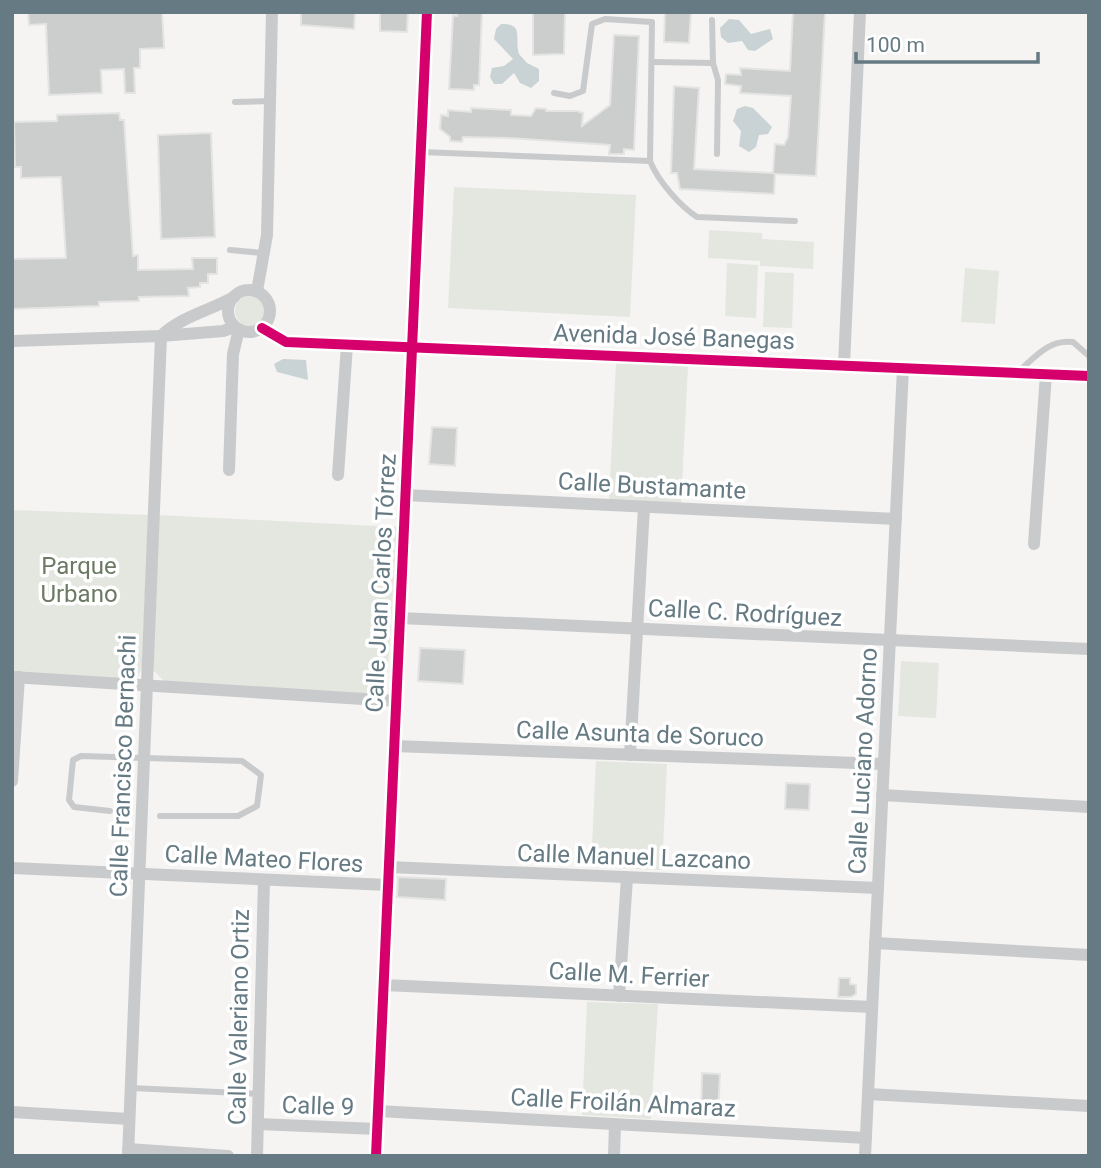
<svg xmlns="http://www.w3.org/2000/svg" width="1101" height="1168" font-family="Roboto,sans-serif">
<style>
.green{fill:#e4e6e0}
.water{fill:#c9d2d4}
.building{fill:#cccece;stroke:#e4e4e3;stroke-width:2}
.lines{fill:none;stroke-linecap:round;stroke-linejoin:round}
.lane{stroke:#c9cacb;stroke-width:6}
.street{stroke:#c9cacb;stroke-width:12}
.cycleway-casing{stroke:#fff;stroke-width:15}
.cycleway{stroke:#d6006c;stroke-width:10}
.labels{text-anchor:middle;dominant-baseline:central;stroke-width:7;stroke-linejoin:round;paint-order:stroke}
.street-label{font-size:24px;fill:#657a83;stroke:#fff}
.park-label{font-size:24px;fill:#6c7a64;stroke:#fff}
</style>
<rect width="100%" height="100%" fill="#f5f4f3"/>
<g class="green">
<polygon points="454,187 636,195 630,317 448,308"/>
<polygon points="709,230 762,233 762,239 814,242 813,269 760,266 760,261 708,258"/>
<polygon points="727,263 758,265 756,318 725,316"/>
<polygon points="965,268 999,271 995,324 961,322"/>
<polygon points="765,272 794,273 792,328 763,327"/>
<circle cx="250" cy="311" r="15"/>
<polygon points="616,363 688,366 681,504 609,500"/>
<polygon points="12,510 148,515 142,668 138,676 132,679 12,673"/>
<polygon points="159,515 397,527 387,685 373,694 166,683 153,670"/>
<polygon points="901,661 939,663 936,718 898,716"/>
<polygon points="596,761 667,764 662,870 591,867"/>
<polygon points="587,1002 658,1004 651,1119 582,1115"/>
</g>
<g class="water">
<polygon points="729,19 739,20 751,34 770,29 773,39 755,51 748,50 742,41 728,43 721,37 720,28"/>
<path d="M501,24C525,23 514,39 519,54L527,63L539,69V81L531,88L520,83L514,73L502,84H494L490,77L492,68L504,66L513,59L494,39L496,29Z"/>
<polygon points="745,106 753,108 772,127 768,134 759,135 756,147 749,152 739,146 741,131 733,121 737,109"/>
<polygon points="283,359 306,360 308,380 277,372 274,364"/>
</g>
<g class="building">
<polygon points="28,12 162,12 164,48 140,49 140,68 134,68 135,93 125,93 124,69 101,70 102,93 49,95 46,24 29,25"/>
<polygon points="301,12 355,12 354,29 301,25"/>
<polygon points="380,12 408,12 407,32 380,31"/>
<polygon points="458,12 482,12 479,85 474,85 474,90 449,89 453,15 457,16"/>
<polygon points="533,12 565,12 564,54 533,55"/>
<polygon points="665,12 691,12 689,43 664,42"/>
<polygon points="793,12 825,12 816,176 775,174 774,194 680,189 677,173 671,173 674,86 699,88 694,169 773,173 775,144 784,145 788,137 791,96 740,93 741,86 725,84 726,74 741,75 740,68 790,71"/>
<polygon points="614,35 639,36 634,150 624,149 624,154 609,154 610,145 509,138 463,137 462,142 450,141 450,137 440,129 441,115 448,116 448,110 471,112 471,108 511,110 511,115 531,116 536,108 546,109 546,111 577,111 583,113 582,126 610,105"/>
<polygon points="119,113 120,120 124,120 133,256 138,255 138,270 193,269 192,258 217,258 217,274 208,274 208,283 200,283 200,287 188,288 189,296 139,297 139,301 99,302 99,306 12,309 12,259 66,258 61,177 21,178 21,167 15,167 14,122 57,121 57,115"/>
<polygon points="211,133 215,237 161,239 158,135"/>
<polygon points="432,427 457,428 455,466 429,464"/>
<polygon points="420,648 465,650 463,684 418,681"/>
<polygon points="786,783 810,784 809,810 785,809"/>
<polygon points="398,877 446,879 445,900 397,897"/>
<polygon points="839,978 850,978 850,984 856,985 856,994 851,997 838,997"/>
<polygon points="702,1073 720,1074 718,1115 701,1115"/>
</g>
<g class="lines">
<g class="lane">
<polyline points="712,20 713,63"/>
<polyline points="653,62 713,63 718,80 717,154"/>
<polyline points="235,102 270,101"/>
<polyline points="421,152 650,161 652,22 605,19 592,24 583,91 570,96 554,93"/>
<path d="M650,161C658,181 680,206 697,217L795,221"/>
<polyline points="230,250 263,253"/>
<path d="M1018,372C1035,357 1049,339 1073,342L1089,356"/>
<polyline points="110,811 74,807 69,800 73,760 81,756 242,761 261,775 257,806 238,816 160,816"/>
<polyline points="131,1088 259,1094"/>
</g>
<g class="street">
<circle cx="249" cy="311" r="21"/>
<polyline points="257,291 267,235 272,12"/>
<polyline points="262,328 286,342 1089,376"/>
<path d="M161,336C182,316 209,311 234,297"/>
<polyline points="12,341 161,336 223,331 235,327"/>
<polyline points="844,365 860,12"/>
<polyline points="229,470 233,354 239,329"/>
<polyline points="338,475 347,345"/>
<polyline points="405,495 896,519"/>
<polyline points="1034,544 1046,374"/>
<polyline points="400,618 1089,649"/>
<polyline points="12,677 396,701"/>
<polyline points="394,746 884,764"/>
<polyline points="630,755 644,507"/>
<polyline points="12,781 19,677"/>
<polyline points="882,795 1089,807"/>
<polyline points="389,867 878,888"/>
<polyline points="12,868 388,885"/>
<polyline points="875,943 1089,955"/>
<polyline points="384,985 872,1007"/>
<polyline points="619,996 627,878"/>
<polyline points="868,1094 1089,1106"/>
<polyline points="378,1111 866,1138"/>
<polyline points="12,1112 129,1119"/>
<polyline points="258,1124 377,1129"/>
<polyline points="128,1149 228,1156"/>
<polyline points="128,1156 161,336"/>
<polyline points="257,1156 264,880"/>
<polyline points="376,1156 427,12"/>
<polyline points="614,1156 615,1124"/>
<polyline points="865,1156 903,368"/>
</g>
<defs>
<g id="cycleway">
<polyline points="262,328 286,342 1089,376"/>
<polyline points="376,1156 427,12"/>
</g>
</defs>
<use href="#cycleway" class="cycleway-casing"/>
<use href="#cycleway" class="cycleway"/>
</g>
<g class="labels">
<g class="street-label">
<text transform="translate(674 337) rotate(2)">Avenida José Banegas</text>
<text transform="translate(652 486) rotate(3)">Calle Bustamante</text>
<text transform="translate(381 583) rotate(-87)">Calle Juan Carlos Tórrez</text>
<text transform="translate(745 613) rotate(3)">Calle C. Rodríguez</text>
<text transform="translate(640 734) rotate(2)">Calle Asunta de Soruco</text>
<text transform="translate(863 761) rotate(-87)">Calle Luciano Adorno</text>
<text transform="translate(123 766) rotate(-88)">Calle Francisco Bernachi</text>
<text transform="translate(634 857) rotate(2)">Calle Manuel Lazcano</text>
<text transform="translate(264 859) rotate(3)">Calle Mateo Flores</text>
<text transform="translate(629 975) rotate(3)">Calle M. Ferrier</text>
<text transform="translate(239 1017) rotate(-89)">Calle Valeriano Ortiz</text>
<text transform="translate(623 1103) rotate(3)">Calle Froilán Almaraz</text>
<text transform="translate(318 1106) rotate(2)">Calle 9</text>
</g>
<g class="park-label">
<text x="79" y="566">Parque<tspan x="79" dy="28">Urbano</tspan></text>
</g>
</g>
<rect width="1101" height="1168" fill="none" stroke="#657a83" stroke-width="28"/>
<path d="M856 52v10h182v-10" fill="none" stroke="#657a83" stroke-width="3.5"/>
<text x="866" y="52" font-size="21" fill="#657a83" stroke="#ffffff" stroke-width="5" paint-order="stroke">100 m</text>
</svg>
